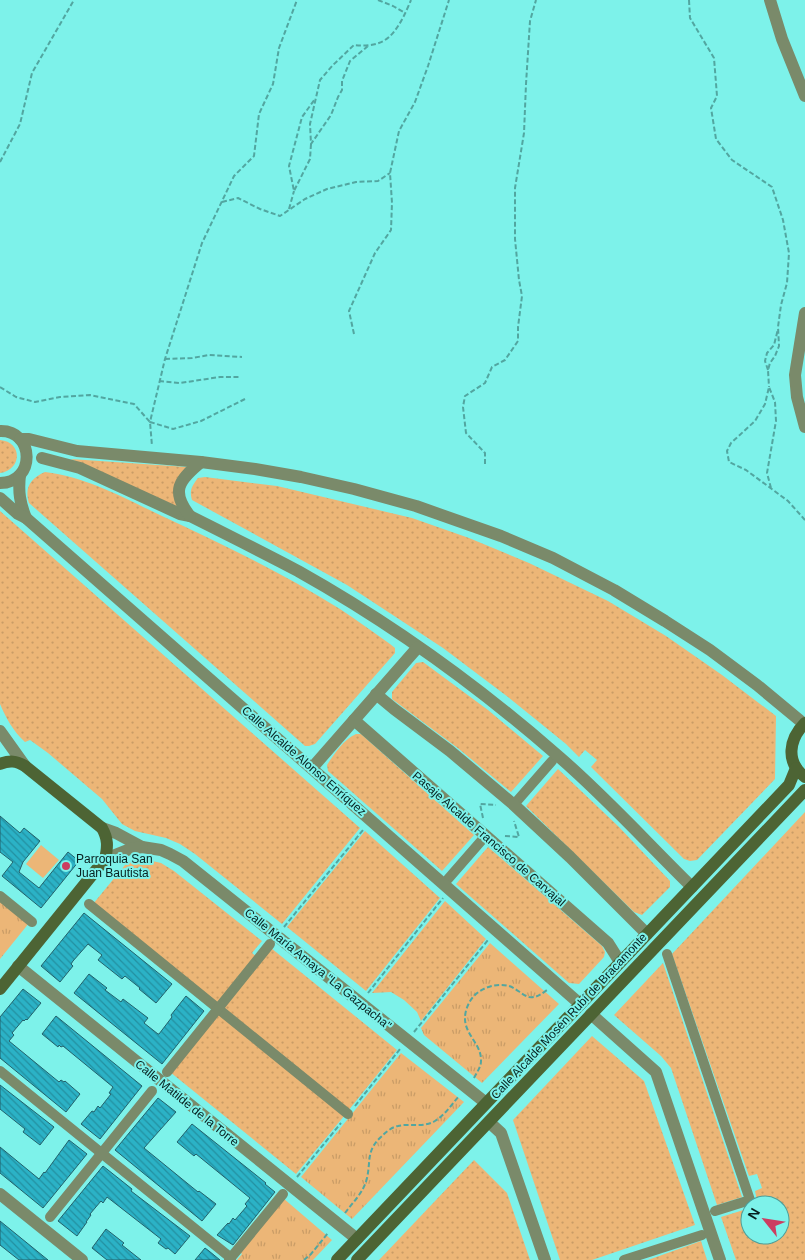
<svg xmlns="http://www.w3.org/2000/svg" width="805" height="1260" font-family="Arial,sans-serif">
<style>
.grass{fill:url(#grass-dots)}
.park{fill:url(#park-tufts)}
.garden{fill:#ecb677}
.building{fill:url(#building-back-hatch);stroke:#23616b}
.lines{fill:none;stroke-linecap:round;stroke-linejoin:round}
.path{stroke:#52a6a0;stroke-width:2;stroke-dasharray:5 2.5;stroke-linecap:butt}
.pedestrian{stroke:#7a8a6a;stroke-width:10}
.minor{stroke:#7a8a6a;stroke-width:12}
.tertiary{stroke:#7a8a6a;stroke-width:12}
.secondary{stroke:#4d6434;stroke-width:12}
.poi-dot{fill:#cc3d61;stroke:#7df2ea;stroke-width:2}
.labels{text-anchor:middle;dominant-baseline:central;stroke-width:4;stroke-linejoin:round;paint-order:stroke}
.street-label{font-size:12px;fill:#06201f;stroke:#7df2ea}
.poi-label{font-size:12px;fill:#06201f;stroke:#7df2ea;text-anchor:start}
</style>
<defs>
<pattern id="grass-dots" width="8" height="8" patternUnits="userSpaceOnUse" patternTransform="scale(1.25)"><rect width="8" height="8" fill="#ecb677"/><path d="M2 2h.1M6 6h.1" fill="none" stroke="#c99c66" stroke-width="1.8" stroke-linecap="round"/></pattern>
<pattern id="park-tufts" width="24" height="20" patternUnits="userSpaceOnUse" patternTransform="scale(1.25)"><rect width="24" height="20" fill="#ecb677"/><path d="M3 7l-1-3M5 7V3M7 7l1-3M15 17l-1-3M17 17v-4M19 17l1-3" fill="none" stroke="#c99c66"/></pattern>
<pattern id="building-back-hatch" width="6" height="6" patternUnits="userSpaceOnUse" patternTransform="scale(1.25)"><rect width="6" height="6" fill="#2bb2c6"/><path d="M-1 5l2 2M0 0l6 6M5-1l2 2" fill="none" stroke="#2390a0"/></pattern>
</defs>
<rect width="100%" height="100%" fill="#7df2ea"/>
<g class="grass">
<path d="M0,440C23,442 22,470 0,473Z"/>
<polygon points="71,459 187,467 181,511"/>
<path d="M45,472C87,477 124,498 162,516C222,544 283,573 340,609C357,620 373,632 390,644L395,648V653L315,744L309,746H305L29,503C24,487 31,478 45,472Z"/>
<path d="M205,477L277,486L412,518L469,538L529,563L608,601L666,636L722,675L776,716L775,779L697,860L690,861L684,859L591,767L597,760L585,750L579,757L566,744L508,697L443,648L347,585L192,500C189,490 192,486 198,478Z"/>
<path d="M0,511L360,828L282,924L195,854L180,844L166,838L135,831L122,824L102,799L48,753L30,740L25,742C13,731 6,718 0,704Z"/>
<polygon points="423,662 488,710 543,756 511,792 459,749 392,699 392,692 416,663"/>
<path d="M356,734H361L474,835L442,871L328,771L327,765C334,754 344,739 356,734Z"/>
<polygon points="558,769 619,827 670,881 670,887 642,915 634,912 526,806"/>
<polygon points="805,812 805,1260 736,1260 721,1217 750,1208 750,1235 780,1235 780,1205 758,1205 755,1191 762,1188 757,1174 749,1176 672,954"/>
<polygon points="365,831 440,898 366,991 287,927"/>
<polygon points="488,847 602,946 605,952 604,957 579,984 569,983 456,884"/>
<polygon points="144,859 161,863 174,871 262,941 252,953 257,957 218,1005 93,904 125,865 132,860"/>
<polygon points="445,901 486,939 421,1021 417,1012 404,1000 391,992 372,993"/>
<polygon points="271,948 397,1050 348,1111 223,1007"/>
<polygon points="663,963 742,1197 717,1205 671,1068 661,1056 614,1015"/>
<polygon points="219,1012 345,1115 296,1174 170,1072"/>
<polygon points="592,1036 644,1081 695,1225 592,1260 560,1260 513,1120"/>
<polygon points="474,1160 507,1193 530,1260 379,1260"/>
<polygon points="701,1241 707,1260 648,1260"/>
</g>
<g class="park">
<polygon points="0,900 29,923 0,959"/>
<polygon points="490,943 559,1004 482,1083 424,1035 421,1028"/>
<polygon points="401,1053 464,1102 352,1219 301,1177"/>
<polygon points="283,1198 332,1240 313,1260 237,1260 242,1254 240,1252"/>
</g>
<polygon class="garden" points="41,845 59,860 43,878 26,864"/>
<g class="building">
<polygon points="0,816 20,833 24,828 40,841 23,862 19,872 39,888 68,852 79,861 41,908 2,876 13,862 0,852"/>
<polygon points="84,913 172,984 156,1003 139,989 140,988 125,976 122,979 98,960 102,955 88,944 73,961 71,964 73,966 60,982 41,966"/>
<polygon points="89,974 107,988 105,990 121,1002 123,999 148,1018 144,1023 158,1034 159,1034 172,1017 171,1015 186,996 204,1011 162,1064 74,993"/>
<polygon points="23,989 41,1003 27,1020 26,1019 24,1021 23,1020 12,1033 14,1035 9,1041 59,1082 61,1080 64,1082 65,1081 80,1094 66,1112 0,1058 0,1017"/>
<polygon points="56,1016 142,1086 100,1139 81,1124 92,1111 94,1112 98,1106 100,1108 111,1094 109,1093 113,1087 63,1046 61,1047 59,1045 58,1047 42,1034"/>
<polygon points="0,1085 54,1127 40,1145 23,1132 25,1129 0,1109"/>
<polygon points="158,1098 176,1112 144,1148 198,1192 199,1191 216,1204 202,1221 115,1150"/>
<polygon points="192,1124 266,1183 265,1184 275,1192 233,1245 217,1235 228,1223 229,1224 233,1218 235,1220 247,1206 245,1204 250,1198 196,1154 194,1156 177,1142"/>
<polygon points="69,1140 87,1154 43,1208 0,1173 0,1147 39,1179 44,1172 45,1173"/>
<polygon points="103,1166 132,1189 131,1191 190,1236 175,1254 168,1248 166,1249 158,1243 161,1239 107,1197 103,1203 101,1201 90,1214 91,1215 86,1222 87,1222 77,1236 58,1221"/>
<polygon points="0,1221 48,1260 19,1260 0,1245"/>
<polygon points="106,1229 124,1243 122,1245 141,1260 107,1260 92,1248"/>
<polygon points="205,1248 209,1251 220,1260 195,1260"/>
</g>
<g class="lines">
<g class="path">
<polyline points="378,0 393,6 405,13"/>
<polyline points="689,0 690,18 714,58 717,96 711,108 716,139 732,160 772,187 783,220 789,253 787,283 781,305 778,327 779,346 775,356 770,363 768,370 769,387"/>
<path d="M368,46L350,61L342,81V90L338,97L331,115L311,144L310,124L320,80L333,65L354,45C364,46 376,46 385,40C397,33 406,12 411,0"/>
<polyline points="311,144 310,159 294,191 289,166 302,117 315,99"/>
<polyline points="0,162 20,124 32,73 74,0"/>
<polyline points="222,202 238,198 260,209 280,216 305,199 327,189 356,182 378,181 390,173"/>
<polyline points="289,209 294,191"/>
<polyline points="354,334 349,311 375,253 391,230 392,203 390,173 399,131 415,102 428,66 449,0"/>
<polyline points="165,359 192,358 209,355 242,357"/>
<polyline points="768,370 765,361 767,353 774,345 778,329"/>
<polyline points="159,381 180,383 220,377 239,377"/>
<polyline points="0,387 16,397 35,402 60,397 90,395 134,404 150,422 152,446"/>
<polyline points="245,399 201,421 173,429 150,422 165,359 202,243 234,176 254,156 259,114 273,84 279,48 297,0"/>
<polyline points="485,464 485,453 466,433 463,407 465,396 485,383 492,367 505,360 518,341 518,327 522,296 519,280 515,239 515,188 524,133 526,84 530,21 536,0"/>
<polyline points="771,488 767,473 776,421 775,402 769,387 765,404 755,421 731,443 727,451 729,462 746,470 788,501 805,520"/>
<polyline points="483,818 480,804 496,805"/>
<polyline points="505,836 519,837 514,821"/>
<polyline points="284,927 363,830"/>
<polyline points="368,993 443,898"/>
<polyline points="414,1032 488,940"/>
<path d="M474,1078C477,1072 481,1067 481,1061C482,1040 455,1031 469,1003C476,989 495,982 509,986C516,988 522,995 529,997C537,998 541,994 547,990"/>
<polyline points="355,1106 400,1049"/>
<polyline points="297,1177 341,1123"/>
<path d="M345,1213C353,1202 364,1192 367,1178C371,1160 366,1150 382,1136C386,1132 392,1127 398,1126C410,1123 424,1128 435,1121C445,1115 452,1104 459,1096"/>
<polyline points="304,1260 311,1254 328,1233"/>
</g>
<g class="pedestrian">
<polyline points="517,801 552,761"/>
<polyline points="448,879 482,840"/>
<polyline points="0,896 32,922"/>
<polyline points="89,904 348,1114"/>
<polyline points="667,954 750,1200 715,1211"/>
<polyline points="0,1071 231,1258"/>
<polyline points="167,1072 270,944"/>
<polyline points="50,1217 152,1091"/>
<polyline points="229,1260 283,1194"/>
<polyline points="624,1260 702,1235"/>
</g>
<g class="minor">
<path d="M0,431C35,430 36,483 0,483"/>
<polyline points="20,439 29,439 77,451 201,462 255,469 301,477 354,489 416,506 501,536 553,558 614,590 665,621 710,650 757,685 804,724"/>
<path d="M42,458L80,468L180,514L190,516C226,534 262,552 298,571C389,622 478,686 557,755C605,796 647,843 692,887"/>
<path d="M20,475C18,492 20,503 26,518"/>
<polyline points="0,498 18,514 26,518 294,753 580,1004"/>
<path d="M190,516C170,491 179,480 201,462"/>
<polyline points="376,694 394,709 450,751 513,804 570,857 647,934"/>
<polyline points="354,720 608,943 620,962"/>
<polyline points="312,768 418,647"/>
<polyline points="591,1014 656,1072 720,1260"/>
<polyline points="489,1122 501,1133 545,1260"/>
</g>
<g class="tertiary">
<polyline points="770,0 782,39 805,96"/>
<polyline points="805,313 795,375 797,397 805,427"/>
<polyline points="0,731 25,766"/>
<polyline points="102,828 116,833 142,847 161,850 170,854 183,861 486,1103"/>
<polyline points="105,859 130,849 142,847"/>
<polyline points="18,966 357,1239"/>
<polyline points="0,1194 82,1260"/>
</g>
<g class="secondary">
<path d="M805,723C789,739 785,762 805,777"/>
<path d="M0,764C10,760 16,761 25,766L102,828C108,839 108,846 105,859L0,989"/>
<polyline points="337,1260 789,785 796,768"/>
<polyline points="357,1260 805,790"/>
</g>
</g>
<circle class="poi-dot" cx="66" cy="866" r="5"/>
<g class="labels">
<g class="street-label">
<text transform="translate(304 761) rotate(41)">Calle Alcalde Alonso Enríquez</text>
<text transform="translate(489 839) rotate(41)">Pasaje Alcalde Francisco de Carvajal</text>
<text transform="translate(318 969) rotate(39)">Calle María Amaya "La Gazpacha"</text>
<text transform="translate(569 1016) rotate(-47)">Calle Alcalde Mosén Rubí de Bracamonte</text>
<text transform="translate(187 1103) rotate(39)">Calle Matilde de la Torre</text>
</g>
<g class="poi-label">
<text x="76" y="859">Parroquia San<tspan x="76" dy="14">Juan Bautista</tspan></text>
</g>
</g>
<g transform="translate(765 1220) rotate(300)"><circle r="24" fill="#7df2ea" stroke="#4d9e99"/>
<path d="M0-4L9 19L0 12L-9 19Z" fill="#cc3d61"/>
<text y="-8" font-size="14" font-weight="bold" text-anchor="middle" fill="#06201f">N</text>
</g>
</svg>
